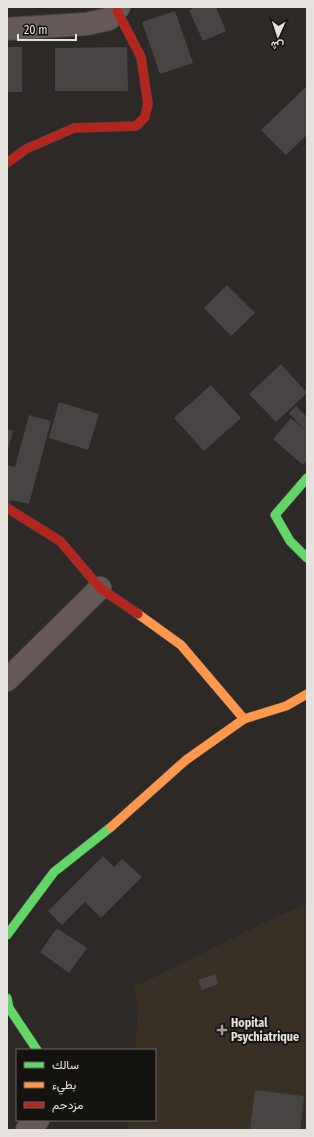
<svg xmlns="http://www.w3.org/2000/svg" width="314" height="1137" font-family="'Fira Sans Condensed',Vazirmatn,sans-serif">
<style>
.built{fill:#383025}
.building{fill:#474443}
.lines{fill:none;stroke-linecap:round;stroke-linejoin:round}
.street-casing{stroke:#494744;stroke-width:24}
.fast-casing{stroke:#494744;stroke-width:10}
.slow-casing{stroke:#494744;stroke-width:10}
.jam-casing{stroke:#494744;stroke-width:10}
.street{stroke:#655a58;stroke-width:22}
.fast{stroke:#63d668;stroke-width:9}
.slow{stroke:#ff974d;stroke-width:9}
.jam{stroke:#b3261e;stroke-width:9}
.poi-dot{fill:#a4a19d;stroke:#151310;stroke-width:1.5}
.labels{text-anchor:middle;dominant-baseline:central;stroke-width:4;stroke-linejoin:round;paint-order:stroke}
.poi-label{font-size:12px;font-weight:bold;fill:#e5e2dd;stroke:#151310;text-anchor:start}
</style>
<rect width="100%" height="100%" fill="#2c2926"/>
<polygon class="built" points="307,904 307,1130 127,1130 128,1120 155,1120 155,1050 135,1050 138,1011 134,987 282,914"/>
<g class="building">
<polygon points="196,7 216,7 226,31 203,41 189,10"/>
<polygon points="175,11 193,63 160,74 142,22"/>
<rect x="7" y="47" width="15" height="45"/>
<polygon points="127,47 128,91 55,91 55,48"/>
<polygon points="307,86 307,135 286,155 261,130"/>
<polygon points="227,285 255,313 231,336 204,308"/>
<polygon points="281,364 307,393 276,422 249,394"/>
<polygon points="211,385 241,418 204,451 174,418"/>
<polygon points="59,402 99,414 88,450 49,438"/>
<polygon points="296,406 307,417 307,460 303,465 273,439 291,418 304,429 289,413"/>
<polygon points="29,415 51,421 29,504 11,500 7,513 7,465 15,467"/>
<polygon points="7,429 13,431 7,453"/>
<polygon points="103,856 114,867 122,859 142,877 101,918 85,902 62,925 48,911"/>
<polygon points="57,928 87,948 69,973 40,952"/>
<polygon points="215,974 218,984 202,990 198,980"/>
<polygon points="255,1090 304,1096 300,1130 250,1130"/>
</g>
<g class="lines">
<defs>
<g id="street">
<polyline points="7,29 86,24 109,19 119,7"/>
<polyline points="7,680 100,588"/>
<polyline points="27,1130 38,1120"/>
</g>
<g id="fast">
<polyline points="307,478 275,515 290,541 307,558"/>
<polyline points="7,935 54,872 111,827"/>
<polyline points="7,998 9,1008 37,1050"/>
</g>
<g id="slow">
<polyline points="138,614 181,645 244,719"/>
<polyline points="111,827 186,760 244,719 286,706 307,694"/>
</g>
<g id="jam">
<polyline points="7,163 26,149 74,128 136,126 145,117 148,104 141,57 117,11"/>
<polyline points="7,508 60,541 100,588 138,614"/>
</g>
</defs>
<use href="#street" class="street-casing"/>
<use href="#fast" class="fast-casing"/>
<use href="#slow" class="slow-casing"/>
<use href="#jam" class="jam-casing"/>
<use href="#street" class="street"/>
<use href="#fast" class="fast"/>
<use href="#slow" class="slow"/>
<use href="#jam" class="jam"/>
</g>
<path class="poi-dot" d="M220 1024h4v4h4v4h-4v4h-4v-4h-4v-4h4z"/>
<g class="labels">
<g class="poi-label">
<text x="231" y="1023">Hopital<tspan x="231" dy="14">Psychiatrique</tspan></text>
</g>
</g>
<rect width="314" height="1137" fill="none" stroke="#e5e2dd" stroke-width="16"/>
<rect x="16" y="1049" width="140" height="72" fill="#151310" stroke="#686662"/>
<rect x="24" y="1062" width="20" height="6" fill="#63d668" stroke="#686662"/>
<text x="52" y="1069" font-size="12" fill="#e5e2dd">سالك</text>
<rect x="24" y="1082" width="20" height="6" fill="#ff974d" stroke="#686662"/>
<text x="52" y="1089" font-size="12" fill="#e5e2dd">بطيء</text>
<rect x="24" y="1102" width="20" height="6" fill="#b3261e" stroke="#686662"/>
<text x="52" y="1109" font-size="12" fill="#e5e2dd">مزدحم</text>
<g transform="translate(278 36) rotate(183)" stroke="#151310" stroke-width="3" paint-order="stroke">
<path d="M0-3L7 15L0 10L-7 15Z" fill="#e5e2dd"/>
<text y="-6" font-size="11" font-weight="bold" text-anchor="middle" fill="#e5e2dd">ش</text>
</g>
<path d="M18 34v6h58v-6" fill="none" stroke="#e5e2dd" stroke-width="2"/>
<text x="24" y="34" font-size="12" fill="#e5e2dd" stroke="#151310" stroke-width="3" paint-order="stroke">20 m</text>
</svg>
